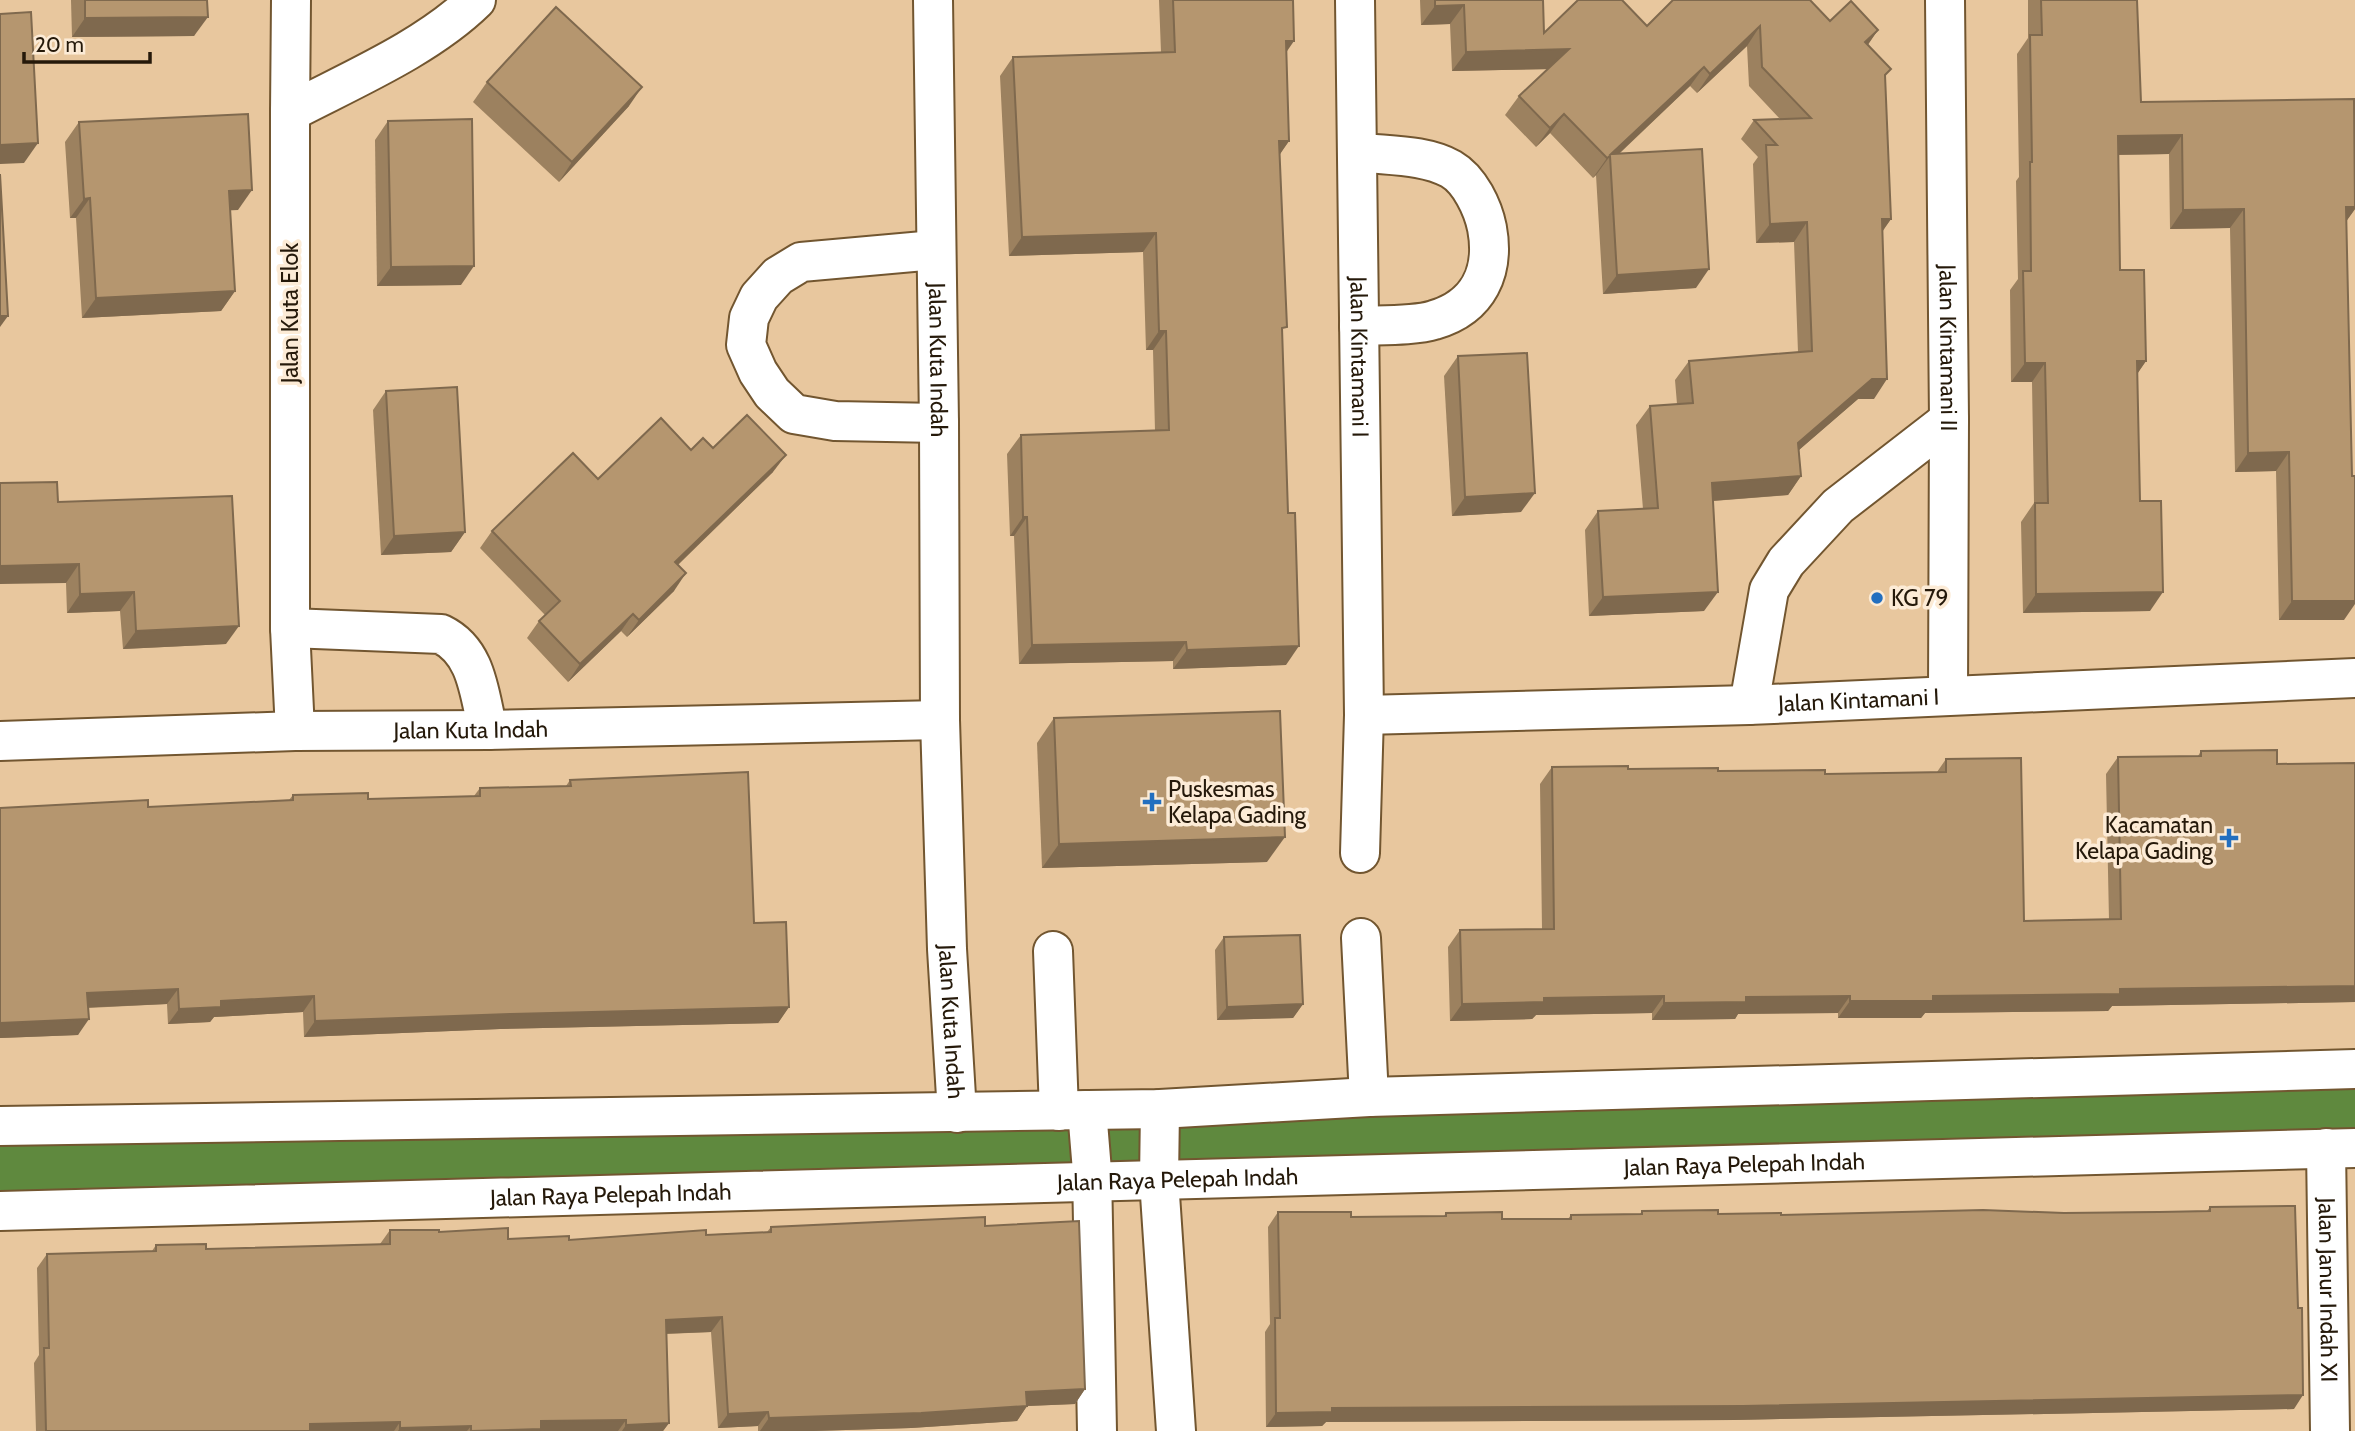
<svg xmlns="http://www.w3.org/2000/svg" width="2355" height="1431" font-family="Cabin,sans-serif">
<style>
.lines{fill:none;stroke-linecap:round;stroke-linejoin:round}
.river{stroke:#5f893e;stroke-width:75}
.minor-casing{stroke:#725630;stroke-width:42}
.minor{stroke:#fff;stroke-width:38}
.wall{fill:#9c815f}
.shaded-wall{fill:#7f694e}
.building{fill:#b5966f;stroke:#7f694e;stroke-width:2}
.poi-dot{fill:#236fbf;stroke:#fcebd6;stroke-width:2.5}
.labels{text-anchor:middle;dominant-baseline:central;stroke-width:7;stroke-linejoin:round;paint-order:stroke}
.street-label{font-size:23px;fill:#25190a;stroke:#fcebd6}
.poi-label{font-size:23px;fill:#25190a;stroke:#fcebd6;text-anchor:start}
</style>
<rect width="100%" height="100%" fill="#e8c79e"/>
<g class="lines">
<polyline class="river" points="0,1162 1012,1147 2355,1117"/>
<defs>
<g id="minor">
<path id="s1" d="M933,0L939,423L940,720L947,949L957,1113"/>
<path id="s2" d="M1355,0L1364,715L1360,853"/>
<path id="s3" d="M1945,0L1949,420L1948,695"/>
<polyline points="290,112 291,0"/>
<path d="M1357,152C1388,156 1424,154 1451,169C1470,180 1483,208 1487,228C1495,271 1479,307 1434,320C1415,326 1380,325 1359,326"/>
<polyline points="935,250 801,262 778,276 759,297 749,318 746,345 758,372 772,393 794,414 835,421 939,423"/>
<path d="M290,628L441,634C478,652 479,695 488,730"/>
<polyline points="1749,705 1769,590 1786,562 1838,506 1949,420"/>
<path id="s4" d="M1364,715L1749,705L2355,678"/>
<path d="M295,731L290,628V112C351,80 427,48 476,0"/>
<path id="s5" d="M0,741L295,731L488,730L940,720"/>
<polyline points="1361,938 1369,1097"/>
<polyline points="1053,951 1059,1111"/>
<polyline points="1160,1109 1159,1180 1176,1431"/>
<polyline points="1087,1110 1092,1171 1097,1431"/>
<polyline points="0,1126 1160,1109 1369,1097 2355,1069"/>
<path id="s6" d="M2326,1148L2330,1431"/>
<path id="s7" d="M0,1211L2355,1148"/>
</g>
</defs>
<use href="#minor" class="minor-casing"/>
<use href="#minor" class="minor"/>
</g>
<g class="wall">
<polygon points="71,0 207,0 194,36 72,37"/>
<polygon points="1159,0 1293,0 1286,52 1289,141 1279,155 1286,665 1173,669 1173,661 1019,664 1014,536 1010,536 1007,454 1021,435 1155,431 1153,350 1146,350 1143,252 1009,256 1000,76 1013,57 1161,52"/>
<polygon points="1420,0 1543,0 1544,33 1647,26 1830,21 1878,30 1868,44 1885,78 1891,219 1882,231 1874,399 1858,399 1799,450 1801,476 1788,495 1713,501 1704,611 1589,616 1585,530 1598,511 1643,509 1636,425 1650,406 1677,404 1675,380 1689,361 1798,352 1794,242 1756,243 1753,164 1758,157 1741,139 1754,120 1780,119 1749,86 1747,46 1697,93 1690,86 1619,154 1696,288 1603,294 1596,175 1593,178 1550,133 1536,147 1505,115 1519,96 1548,69 1452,71 1450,24 1421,25"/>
<polygon points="2028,0 2137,0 2141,102 2355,209 2346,221 2344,620 2279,620 2276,471 2235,472 2230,228 2170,229 2169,154 2118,155 2120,270 2146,361 2137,374 2140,501 2150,611 2023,613 2021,522 2034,503 2032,382 2011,382 2010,290 2018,279 2016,181 2019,177 2017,54 2028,38"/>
<polygon points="487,82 629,106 559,182 473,102"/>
<polygon points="388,121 461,285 377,286 375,140"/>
<polygon points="79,122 238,210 230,210 235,291 221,311 82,318 76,218 70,218 65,142"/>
<polygon points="1458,356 1521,512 1452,516 1444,376"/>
<polygon points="386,391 465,532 451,552 381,555 373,410"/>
<polygon points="713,448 773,472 678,565 674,591 627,637 621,631 568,682 527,638 539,621 545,615 480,548 492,531 598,479 691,450"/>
<polygon points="58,502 226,644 123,649 120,611 67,613 66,583"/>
<polygon points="1054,718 1267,862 1042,868 1037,743"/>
<polygon points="2201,751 2277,764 2355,763 2355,1002 2112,1006 2108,1011 1925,1013 1921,1018 1838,1018 1838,1013 1738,1014 1735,1019 1652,1020 1652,1013 1536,1015 1532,1019 1450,1021 1448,947 1460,930 1542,929 1540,784 1552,767 1825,774 1937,772 1946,759 2024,921 2109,920 2106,774 2118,757 2198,756"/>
<polygon points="570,780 754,923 789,1007 778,1023 500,1029 304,1037 303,1012 214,1017 210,1022 168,1024 167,1004 88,1008 78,1035 0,1038 0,808 148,807 289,800 293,795 368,799 474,796 480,788 566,786"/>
<polygon points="1224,937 1303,1004 1293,1018 1217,1020 1215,950"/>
<polygon points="2210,1207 2294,1409 1733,1420 1326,1422 1322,1426 1266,1427 1265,1332 1270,1324 1268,1227 1278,1212 1351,1217 1444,1216 1446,1213 1502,1219 1568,1219 1571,1215 1640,1214 1642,1211 1718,1214 1781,1215 2207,1211"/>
<polygon points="985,1226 1085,1389 1075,1404 1027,1406 1017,1421 911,1428 813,1431 758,1431 758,1426 718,1428 711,1332 666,1334 669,1423 663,1431 36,1431 34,1363 39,1355 37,1268 47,1254 152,1251 156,1245 206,1249 380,1244 390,1230 439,1232 508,1239 569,1240 767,1232 771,1227"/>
</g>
<g class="shaded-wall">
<polygon points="1464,5 1450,24 1421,25 1435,6"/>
<polygon points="208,17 194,36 72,37 85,18"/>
<polygon points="1760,26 1747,46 1697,93 1710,74"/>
<polygon points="1878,30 1865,49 1865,42"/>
<polygon points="1286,41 1294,41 1281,60"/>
<polygon points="1569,49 1556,69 1452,71 1466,52"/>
<polygon points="1704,67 1690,86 1610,162 1610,156"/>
<polygon points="642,87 629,106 559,182 572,162"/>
<polygon points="1564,114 1550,133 1536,147 1550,128"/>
<polygon points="2182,135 2169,154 2104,155 2118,136"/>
<polygon points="1279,141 1289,141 1276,160"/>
<polygon points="38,143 24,163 0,164 0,145"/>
<polygon points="1610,156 1596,175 1593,178 1607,158"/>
<polygon points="252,190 238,210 216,211 229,191"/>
<polygon points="90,198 76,218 70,218 84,199"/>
<polygon points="2346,207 2355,207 2355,209 2343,226"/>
<polygon points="2244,209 2230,228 2170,229 2183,210"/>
<polygon points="1882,219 1891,219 1878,238"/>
<polygon points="1807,222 1794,242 1756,243 1770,224"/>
<polygon points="1156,233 1143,252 1009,256 1022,237"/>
<polygon points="474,266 461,285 377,286 391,267"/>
<polygon points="1709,269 1696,288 1603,294 1617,275"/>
<polygon points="235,291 221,311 82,318 96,298"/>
<polygon points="0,316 8,316 0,327"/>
<polygon points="1159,331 1166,331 1153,350 1146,350"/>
<polygon points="2137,361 2146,361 2133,380"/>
<polygon points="2025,363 2045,363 2032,382 2011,382"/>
<polygon points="1872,379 1887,379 1874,399 1858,399 1785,462 1798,443"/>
<polygon points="2289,452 2276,471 2235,472 2248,453"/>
<polygon points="786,455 773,472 663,579 675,562"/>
<polygon points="1801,476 1788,495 1698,502 1712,483"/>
<polygon points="1535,493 1521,512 1452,516 1465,497"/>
<polygon points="1023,517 1027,517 1014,536 1010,536"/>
<polygon points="465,532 451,552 381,555 394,536"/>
<polygon points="79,564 66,583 0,584 0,566"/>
<polygon points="686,573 674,591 627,637 639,620"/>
<polygon points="134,592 120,611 67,613 80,594"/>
<polygon points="1718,592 1704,611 1589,616 1603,597"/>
<polygon points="2163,592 2150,611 2023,613 2036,594"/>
<polygon points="2292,601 2355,601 2355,604 2344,620 2279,620"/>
<polygon points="633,614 621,631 568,682 580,664"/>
<polygon points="239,626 226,644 123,649 136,631"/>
<polygon points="1186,642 1173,661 1019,664 1032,645"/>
<polygon points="1299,646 1286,665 1173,669 1187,650"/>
<polygon points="1285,837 1267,862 1042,868 1059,844"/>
<polygon points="2355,986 2355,1002 2112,1006 2108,1011 1925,1013 1921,1018 1838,1018 1850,1001 1933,996 2120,989"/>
<polygon points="178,989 167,1004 76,1008 87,993"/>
<polygon points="314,996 303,1012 214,1017 210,1022 168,1024 179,1009 221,1001"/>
<polygon points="1664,996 1652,1013 1536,1015 1532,1019 1450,1021 1462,1004 1544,998"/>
<polygon points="1850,996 1838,1013 1738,1014 1735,1019 1652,1020 1664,1003 1746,997"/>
<polygon points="1303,1004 1293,1018 1217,1020 1227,1007"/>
<polygon points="789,1007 778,1023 500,1029 304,1037 315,1021 511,1014"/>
<polygon points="89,1019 78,1035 0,1038 0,1023"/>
<polygon points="722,1317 711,1332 656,1334 666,1320"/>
<polygon points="1085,1389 1075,1404 1027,1406 1017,1421 911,1428 813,1431 760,1431 769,1418 1026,1392"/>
<polygon points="2303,1395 2294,1409 1733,1420 1326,1422 1322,1426 1266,1427 1276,1413 1332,1408"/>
<polygon points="768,1412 758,1426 718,1428 728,1414"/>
<polygon points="626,1420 618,1431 471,1431 541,1421"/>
<polygon points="400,1422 394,1431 305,1431 310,1424"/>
<polygon points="669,1423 663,1431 622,1431 626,1425"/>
<polygon points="471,1426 467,1431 398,1431 400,1428"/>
</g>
<g class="building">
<polygon points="85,0 207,0 208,17 85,18"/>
<polygon points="1173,0 1293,0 1294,41 1286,41 1289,141 1279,141 1287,327 1282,328 1288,513 1295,513 1299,646 1187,650 1186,642 1032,645 1027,517 1023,517 1021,435 1169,430 1166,331 1159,331 1156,233 1022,237 1013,57 1175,52"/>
<polygon points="1435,0 1543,0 1544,33 1578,0 1622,0 1647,26 1673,0 1810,0 1830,21 1851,1 1878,30 1865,42 1891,69 1885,75 1891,219 1882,219 1887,379 1872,379 1798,443 1801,476 1712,483 1718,592 1603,597 1598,511 1658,508 1650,406 1693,403 1689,361 1812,351 1807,222 1770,224 1766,145 1777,145 1754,120 1811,118 1762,67 1760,26 1710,74 1704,67 1611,154 1702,149 1709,269 1617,275 1610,156 1607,158 1564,114 1550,128 1519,96 1569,49 1466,52 1464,5 1435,6"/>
<polygon points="2041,0 2137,0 2141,102 2354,99 2355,207 2346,207 2352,476 2355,476 2355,601 2292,601 2289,452 2248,453 2244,209 2183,210 2182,135 2118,136 2120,270 2144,270 2146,361 2137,361 2140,501 2161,501 2163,592 2036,594 2035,503 2048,503 2045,363 2025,363 2023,271 2031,271 2030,162 2032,162 2030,35 2042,35"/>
<polygon points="556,7 642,87 572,162 487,82"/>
<polygon points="31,12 38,143 0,145 0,14"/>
<polygon points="248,114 252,190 229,191 235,291 96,298 90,198 84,199 79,122"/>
<polygon points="472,119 474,266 391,267 388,121"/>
<polygon points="0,174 8,316 0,316"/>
<polygon points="1527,353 1535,493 1465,497 1458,356"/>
<polygon points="457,387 465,532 394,536 386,391"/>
<polygon points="747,415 786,455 675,562 686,573 639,620 633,614 580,664 539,621 560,601 492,531 573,453 598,479 661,418 691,450 703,438 713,448"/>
<polygon points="57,482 58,502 232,496 239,626 136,631 134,592 80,594 79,564 0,566 0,483"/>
<polygon points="1280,711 1285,837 1059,844 1054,718"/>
<polygon points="2277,750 2277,764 2355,763 2355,986 2120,989 2120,994 1933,996 1933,1001 1850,1001 1850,996 1746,997 1746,1002 1664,1003 1664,996 1544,998 1544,1002 1462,1004 1460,930 1554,929 1552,767 1628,766 1628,769 1718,768 1718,771 1825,770 1825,774 1946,772 1946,759 2021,758 2024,921 2121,919 2118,757 2201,756 2201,751"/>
<polygon points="748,772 754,923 786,922 789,1007 511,1014 315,1021 314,996 221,1001 221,1007 179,1009 178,989 87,993 89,1019 0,1023 0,808 148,800 148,807 293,800 293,795 368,793 368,799 480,796 480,788 571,786 570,780"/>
<polygon points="1300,935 1303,1004 1227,1007 1224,937"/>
<polygon points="2295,1206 2298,1308 2302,1308 2303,1395 1743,1406 1332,1408 1332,1412 1276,1413 1275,1318 1280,1318 1278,1212 1351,1212 1351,1217 1446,1216 1446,1213 1502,1212 1502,1219 1571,1219 1571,1215 1642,1214 1642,1211 1718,1210 1718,1214 1781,1213 1781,1215 1983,1210 2064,1213 2159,1212 2210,1211 2210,1207"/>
<polygon points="985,1217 985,1226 1079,1221 1085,1389 1026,1392 1027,1406 921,1413 769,1418 768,1412 728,1414 722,1317 666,1320 669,1423 626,1425 626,1420 541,1421 541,1429 471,1431 471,1426 400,1428 400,1422 310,1424 310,1431 46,1431 44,1348 49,1348 47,1254 156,1251 156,1245 206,1244 206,1249 390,1244 390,1230 439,1230 439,1232 508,1228 508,1239 569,1236 569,1240 706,1230 706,1235 771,1232 771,1227"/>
</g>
<g class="poi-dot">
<circle cx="1877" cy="598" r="7"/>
<path d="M1148.5 791.5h7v7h7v7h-7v7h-7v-7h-7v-7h7z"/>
<path d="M2225.5 827.5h7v7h7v7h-7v7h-7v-7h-7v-7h7z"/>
</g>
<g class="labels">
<g class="street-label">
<text transform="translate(290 313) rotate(-90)">Jalan Kuta Elok</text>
<text stroke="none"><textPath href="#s3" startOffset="348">Jalan Kintamani II</textPath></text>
<text stroke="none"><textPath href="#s2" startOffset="357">Jalan Kintamani I</textPath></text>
<text stroke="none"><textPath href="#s1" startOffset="360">Jalan Kuta Indah</textPath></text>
<text stroke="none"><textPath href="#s4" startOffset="495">Jalan Kintamani I</textPath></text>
<text stroke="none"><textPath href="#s5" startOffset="471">Jalan Kuta Indah</textPath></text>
<text stroke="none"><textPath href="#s1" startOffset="1022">Jalan Kuta Indah</textPath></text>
<text stroke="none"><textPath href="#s7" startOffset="1745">Jalan Raya Pelepah Indah</textPath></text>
<text stroke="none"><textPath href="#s7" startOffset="1178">Jalan Raya Pelepah Indah</textPath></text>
<text stroke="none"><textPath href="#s7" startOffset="611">Jalan Raya Pelepah Indah</textPath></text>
<text stroke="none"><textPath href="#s6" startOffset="142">Jalan Janur Indah XI</textPath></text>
</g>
<g class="poi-label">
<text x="1891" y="598">KG 79</text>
<text x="1168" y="789">Puskesmas<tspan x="1168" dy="26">Kelapa Gading</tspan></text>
<text x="2213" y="825" text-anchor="end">Kacamatan<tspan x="2213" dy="26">Kelapa Gading</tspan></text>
</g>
</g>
<path d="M24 52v10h126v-10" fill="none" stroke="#25190a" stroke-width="3.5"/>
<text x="35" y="52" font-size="21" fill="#25190a" stroke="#fcebd6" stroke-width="5" paint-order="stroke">20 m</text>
</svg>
